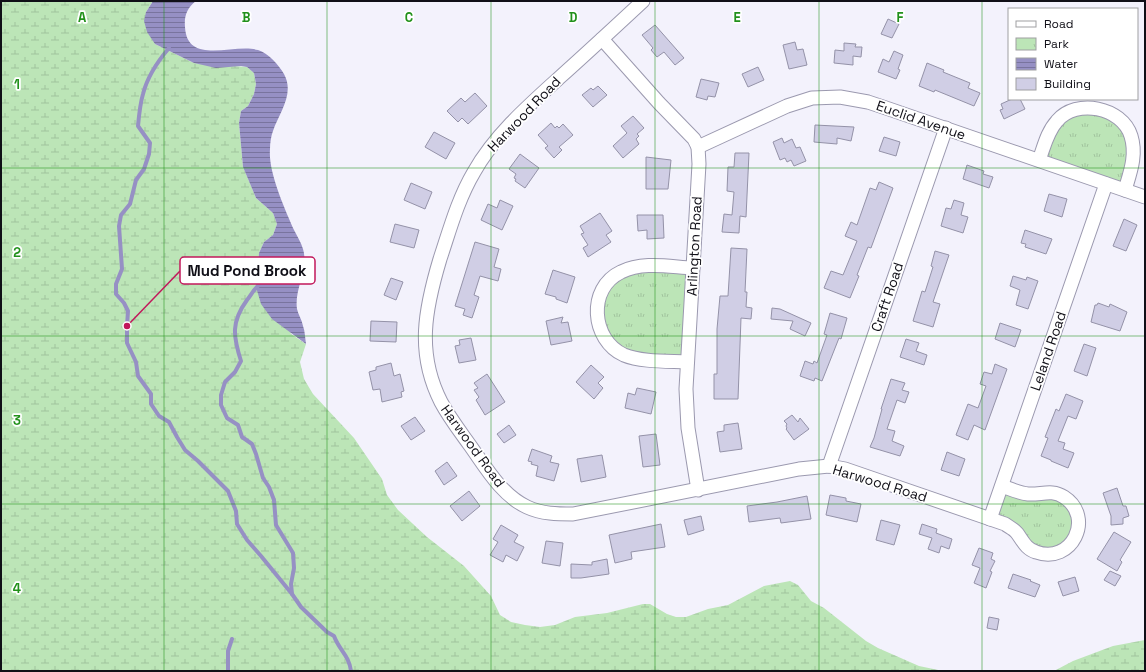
<svg xmlns="http://www.w3.org/2000/svg" width="1146" height="672" font-family="'Space Grotesk',sans-serif">
<style>
.wetland{fill:url(#wetland-marsh)}
.park{fill:url(#park-tufts)}
.water{fill:url(#water-rules)}
.lines{fill:none;stroke-linecap:round;stroke-linejoin:round}
.stream{stroke:#9690c4;stroke-width:4}
.building{fill:#d0cee5;stroke:#9492a8}
.minor-casing{stroke:#9b99af;stroke-width:15}
.minor{stroke:#fff;stroke-width:13}
.grid{fill:none;stroke:#22911b;stroke-width:1;stroke-opacity:0.55}
.labels{text-anchor:middle;dominant-baseline:central;stroke-width:3.5;stroke-linejoin:round;paint-order:stroke}
.street-label{font-size:14px;fill:#100f17;stroke:#fff}
.grid-label{font-size:13px;text-anchor:middle;font-weight:bold;fill:#22911b;stroke:#fff;stroke-width:3.5;stroke-linejoin:round;paint-order:stroke}
.leader{fill:none;stroke:#c2185b;stroke-width:1.5}
.callout-dot{fill:#c2185b;stroke:#fff;stroke-width:1.5}
.callout{fill:#fff;stroke:#c2185b;stroke-width:1.5}
.callout-label{font-size:15px;text-anchor:middle;font-weight:bold;fill:#100f17}
</style>
<defs>
<pattern id="wetland-marsh" width="20" height="14" patternUnits="userSpaceOnUse"><rect width="20" height="14" fill="#bce5b7"/><path d="M1 5h8M5 5V1M11 12h8M15 12V8" fill="none" stroke="#a1c39d"/></pattern>
<pattern id="park-tufts" width="24" height="20" patternUnits="userSpaceOnUse"><rect width="24" height="20" fill="#bce5b7"/><path d="M3 7l-1-3M5 7V3M7 7l1-3M15 17l-1-3M17 17v-4M19 17l1-3" fill="none" stroke="#a1c39d"/></pattern>
<pattern id="water-rules" width="6" height="5" patternUnits="userSpaceOnUse"><rect width="6" height="5" fill="#9690c4"/><path d="M0 2.5h6" fill="none" stroke="#79749e"/></pattern>
</defs>
<rect width="100%" height="100%" fill="#f3f2fc"/>
<g class="wetland">
<polygon points="1,1 153,1 146,12 155,44 194,63 247,67 254,73 256,84 254,94 248,106 241,111 239,123 243,167 256,198 273,213 277,224 273,235 264,242 259,253 258,269 291,334 306,344 300,362 304,379 313,394 354,438 382,479 387,495 398,510 427,537 464,566 491,596 500,615 511,622 525,625 540,627 555,625 575,617 607,613 643,604 650,604 667,614 676,617 686,617 708,609 728,605 764,586 790,581 798,585 811,601 824,608 866,641 878,648 919,666 943,671 1,671"/>
<polygon points="1145,640 1145,671 1054,671 1073,661 1113,646"/>
</g>
<g class="park">
<polygon points="1096,108 1131,136 1125,190 1039,161 1058,120"/>
<polygon points="693,268 687,362 646,359 604,337 604,286 620,272"/>
<polygon points="1002,486 1063,496 1078,530 1051,554 990,519"/>
</g>
<path class="water" d="M153,1H196C187,8 184,16 185,27C187,66 234,43 258,50C268,53 279,65 284,74C295,94 279,113 273,131C271,136 270,143 270,149C268,172 285,209 294,230C297,236 301,242 303,249C309,269 294,289 297,309C298,314 302,320 303,326C305,331 305,338 306,344L272,319L261,304L256,287L259,253L264,242L273,235L277,224L273,213L256,198L243,167L239,123L241,111L248,106L254,94L256,84L254,73L247,67L241,66L216,68L194,63L155,44L147,32L144,21L146,12Z"/>
<g class="lines">
<g class="stream">
<path d="M169,48C158,61 147,78 143,94C140,104 139,115 138,126L150,143L149,154L144,169L136,180L130,204L121,215L119,226L122,269L116,284V294L124,303L128,311L127,326V343L136,362L138,376L151,394V404L159,416L169,422L177,437L185,450L198,461L228,491L236,511L237,524L247,540L261,556L292,594"/>
<path d="M259,285C254,289 251,295 247,300C231,322 233,336 241,361L235,372L225,382L221,395V405L227,418L238,425L242,437L252,444L256,454L263,478L269,487L274,500L276,525L293,553L294,568L291,584L292,594L301,607L327,632L334,636C339,650 349,655 351,671"/>
<polyline points="228,671 228,651 232,639"/>
</g>
</g>
<g class="building">
<polygon points="888,19 899,24 892,38 881,34"/>
<polygon points="655,25 684,58 675,65 664,52 657,57 651,50 653,48 642,35"/>
<polygon points="795,42 797,50 803,49 807,65 789,69 783,45"/>
<polygon points="844,43 856,44 855,47 862,47 861,57 853,56 853,65 834,63 835,50 844,51"/>
<polygon points="894,51 903,55 898,69 900,70 896,79 878,72 883,59 889,62"/>
<polygon points="927,63 944,70 943,72 970,83 968,88 980,93 974,106 935,90 934,92 919,86"/>
<polygon points="758,67 764,80 748,87 742,74"/>
<polygon points="701,79 719,83 715,97 708,96 707,100 696,97"/>
<polygon points="598,86 607,95 593,107 582,95 591,88 593,90"/>
<polygon points="475,93 487,106 468,124 462,118 458,122 447,111 461,98 465,102"/>
<polygon points="1012,99 1020,99 1025,109 1004,119 1000,110 1003,109 1001,104"/>
<polygon points="633,116 644,128 637,134 639,136 636,139 639,144 623,158 613,146 627,133 621,126"/>
<polygon points="551,123 555,128 557,126 559,128 563,124 573,135 559,147 562,150 554,158 545,148 548,146 538,135"/>
<polygon points="815,125 854,127 851,141 837,138 837,144 814,142"/>
<polygon points="434,132 455,143 446,159 425,147"/>
<polygon points="884,137 900,142 896,156 879,151"/>
<polygon points="782,138 784,143 792,139 796,148 800,147 806,161 794,166 791,160 787,162 785,158 780,160 773,142"/>
<polygon points="735,153 749,153 746,217 740,216 739,233 722,232 724,214 732,215 734,192 727,191 728,167 734,167"/>
<polygon points="520,154 539,168 525,188 515,181 516,179 514,178 516,174 509,169"/>
<polygon points="646,157 671,160 668,189 646,189"/>
<polygon points="967,165 984,171 983,174 993,177 989,188 963,179"/>
<polygon points="879,182 893,188 871,248 868,247 857,275 859,276 850,298 824,288 831,271 843,275 857,241 845,236 851,222 857,225 870,188 876,190"/>
<polygon points="411,183 432,192 425,209 404,200"/>
<polygon points="1049,194 1067,199 1062,217 1044,211"/>
<polygon points="500,200 513,206 502,230 481,220 488,204 497,208"/>
<polygon points="954,200 964,203 961,215 968,217 963,233 941,226 946,208 951,209"/>
<polygon points="600,213 612,231 606,235 611,242 588,257 583,248 588,245 581,234 584,233 580,226"/>
<polygon points="637,215 663,215 664,238 647,239 647,230 638,231"/>
<polygon points="1124,219 1137,225 1126,251 1113,246"/>
<polygon points="395,224 419,230 414,248 390,242"/>
<polygon points="1025,230 1052,239 1046,254 1025,247 1026,244 1021,243"/>
<polygon points="475,242 499,249 494,267 501,269 498,281 480,276 474,295 479,297 472,318 463,315 465,309 455,306"/>
<polygon points="731,248 747,249 745,292 747,292 746,307 752,308 751,319 741,318 738,399 714,399 714,374 717,374 717,329 720,296 728,296"/>
<polygon points="935,251 949,255 933,302 940,304 933,327 913,321 922,291 925,292 933,267 931,266"/>
<polygon points="553,270 575,277 567,303 556,299 556,297 545,294"/>
<polygon points="1013,276 1026,280 1027,277 1038,281 1028,309 1016,305 1020,290 1010,286"/>
<polygon points="391,278 403,282 396,300 384,295"/>
<polygon points="1098,303 1109,307 1110,304 1127,312 1120,331 1091,322 1095,305 1097,305"/>
<polygon points="772,308 780,309 811,323 805,336 790,329 793,321 771,319"/>
<polygon points="830,313 847,318 841,339 839,338 822,381 815,378 814,381 800,376 805,361 813,364 814,361 817,363 827,335 824,334"/>
<polygon points="563,317 561,323 568,322 572,341 551,345 546,321"/>
<polygon points="371,321 397,322 396,342 370,341"/>
<polygon points="1000,323 1021,330 1015,347 995,339"/>
<polygon points="471,338 476,360 459,363 455,346 460,345 459,340"/>
<polygon points="906,339 919,343 916,351 927,355 924,365 900,357"/>
<polygon points="1084,344 1096,348 1087,376 1074,371"/>
<polygon points="391,363 394,376 400,374 404,391 401,392 402,397 382,402 380,389 373,390 369,372 376,370 376,367"/>
<polygon points="995,364 1007,369 985,430 974,425 968,440 956,435 968,404 978,408 986,386 980,384 984,372 992,374"/>
<polygon points="591,365 604,377 598,383 603,388 594,399 576,382"/>
<polygon points="487,374 505,402 485,415 476,400 479,397 474,390 478,388 474,383"/>
<polygon points="891,379 905,383 902,390 909,392 905,403 897,400 887,429 895,431 892,441 904,446 900,456 870,447 874,438 882,409 881,409"/>
<polygon points="637,388 656,392 651,414 625,408 628,393 635,395"/>
<polygon points="1066,394 1083,401 1076,419 1068,416 1058,441 1065,443 1063,449 1074,453 1068,468 1051,461 1051,460 1041,456 1048,438 1045,437 1056,409 1059,411"/>
<polygon points="792,415 798,422 800,418 809,429 794,440 786,429 787,428 786,426 787,424 784,421"/>
<polygon points="415,417 425,431 411,440 401,426"/>
<polygon points="738,423 742,449 720,452 717,432 724,431 724,425"/>
<polygon points="509,425 516,435 504,443 497,434"/>
<polygon points="656,434 660,465 643,467 639,436"/>
<polygon points="532,449 552,456 550,462 559,464 554,481 536,476 538,466 531,464 532,462 528,461"/>
<polygon points="947,452 965,459 959,476 941,470"/>
<polygon points="602,455 606,477 581,482 577,459"/>
<polygon points="447,462 457,476 444,485 435,471"/>
<polygon points="1117,488 1123,506 1126,506 1129,516 1123,518 1123,524 1111,525 1111,516 1103,493"/>
<polygon points="469,491 480,506 462,521 450,506"/>
<polygon points="830,495 846,498 846,501 861,504 857,522 826,515"/>
<polygon points="807,496 811,519 781,523 780,518 749,522 747,506 777,502"/>
<polygon points="701,516 704,530 688,535 684,520"/>
<polygon points="881,520 900,525 894,545 876,540"/>
<polygon points="661,524 665,547 631,552 632,559 615,563 609,535"/>
<polygon points="922,524 937,529 936,533 952,539 949,549 941,546 939,553 928,549 932,538 919,534"/>
<polygon points="501,525 518,535 514,542 524,547 517,561 506,555 503,562 490,555 498,542 493,539"/>
<polygon points="1114,532 1131,542 1120,560 1122,562 1117,571 1097,559"/>
<polygon points="546,541 563,543 560,566 542,563"/>
<polygon points="979,548 993,553 991,559 995,561 990,571 992,572 986,588 974,583 980,568 972,565"/>
<polygon points="607,559 609,574 581,578 571,578 571,564 592,565 592,562"/>
<polygon points="1110,571 1121,576 1115,586 1104,580"/>
<polygon points="1013,574 1031,580 1030,581 1040,585 1035,597 1008,588"/>
<polygon points="1075,577 1079,591 1063,596 1058,582"/>
<polygon points="989,617 999,619 997,630 987,628"/>
</g>
<g class="lines">
<defs>
<g id="minor">
<path d="M643,1C615,27 587,53 559,78C528,106 495,135 474,172C458,199 450,229 440,259C425,309 416,353 441,402C449,417 459,430 469,444C485,466 501,495 527,507C542,514 558,514 573,514L799,469L829,466L845,469L1005,524C1009,527 1014,529 1017,533C1023,541 1026,549 1036,552C1072,565 1095,517 1064,497C1052,489 1041,495 1028,494C1019,493 1010,489 1002,486"/>
<polyline points="602,39 659,103 694,139 698,147 699,164 686,389 688,428 698,490"/>
<polyline points="698,147 787,106 812,98 840,97 868,102 886,108 1145,197"/>
<path d="M1039,160C1044,147 1047,132 1057,121C1076,98 1122,107 1131,136C1137,155 1130,173 1125,190"/>
<path d="M687,362C668,361 641,362 624,355C591,340 587,288 621,272C643,261 670,267 693,268"/>
<polyline points="829,466 946,128"/>
<polyline points="990,519 1106,184"/>
</g>
</defs>
<use href="#minor" class="minor-casing"/>
<use href="#minor" class="minor"/>
</g>
<path class="grid" d="M164,1V671M327,1V671M491,1V671M655,1V671M819,1V671M982,1V671M1,168H1145M1,336H1145M1,504H1145"/>
<g class="labels">
<g class="street-label">
<text transform="translate(524 114) rotate(-46)">Harwood Road</text>
<text transform="translate(921 120) rotate(19)">Euclid Avenue</text>
<text transform="translate(694 246) rotate(-87)">Arlington Road</text>
<text transform="translate(887 297) rotate(-71)">Craft Road</text>
<text transform="translate(1048 351) rotate(-71)">Leland Road</text>
<text transform="translate(473 446) rotate(54)">Harwood Road</text>
<text transform="translate(880 483) rotate(17)">Harwood Road</text>
</g>
</g>
<g class="grid-label">
<text x="82" y="22">A</text>
<text x="246" y="22">B</text>
<text x="409" y="22">C</text>
<text x="573" y="22">D</text>
<text x="737" y="22">E</text>
<text x="900" y="22">F</text>
<text x="17" y="89">1</text>
<text x="17" y="257">2</text>
<text x="17" y="425">3</text>
<text x="17" y="593">4</text>
</g>
<path class="leader" d="M127 326L180 271"/>
<circle class="callout-dot" cx="127" cy="326" r="4"/>
<rect class="callout" x="180" y="257" width="135" height="27" rx="4"/>
<g class="callout-label">
<text x="247" y="276">Mud Pond Brook</text>
</g>
<rect width="1146" height="672" fill="none" stroke="#100f17" stroke-width="4"/>
<rect x="1008" y="8" width="130" height="92" fill="#ffffff" stroke="#9f9fa2"/>
<rect x="1016" y="21" width="20" height="6" fill="#ffffff" stroke="#9f9fa2"/>
<text x="1044" y="28" font-size="12" fill="#100f17">Road</text>
<rect x="1016" y="38" width="20" height="12" fill="url(#park-tufts)" stroke="#9f9fa2"/>
<text x="1044" y="48" font-size="12" fill="#100f17">Park</text>
<rect x="1016" y="58" width="20" height="12" fill="url(#water-rules)" stroke="#9f9fa2"/>
<text x="1044" y="68" font-size="12" fill="#100f17">Water</text>
<rect x="1016" y="78" width="20" height="12" fill="#d0cee5" stroke="#9f9fa2"/>
<text x="1044" y="88" font-size="12" fill="#100f17">Building</text>
</svg>
